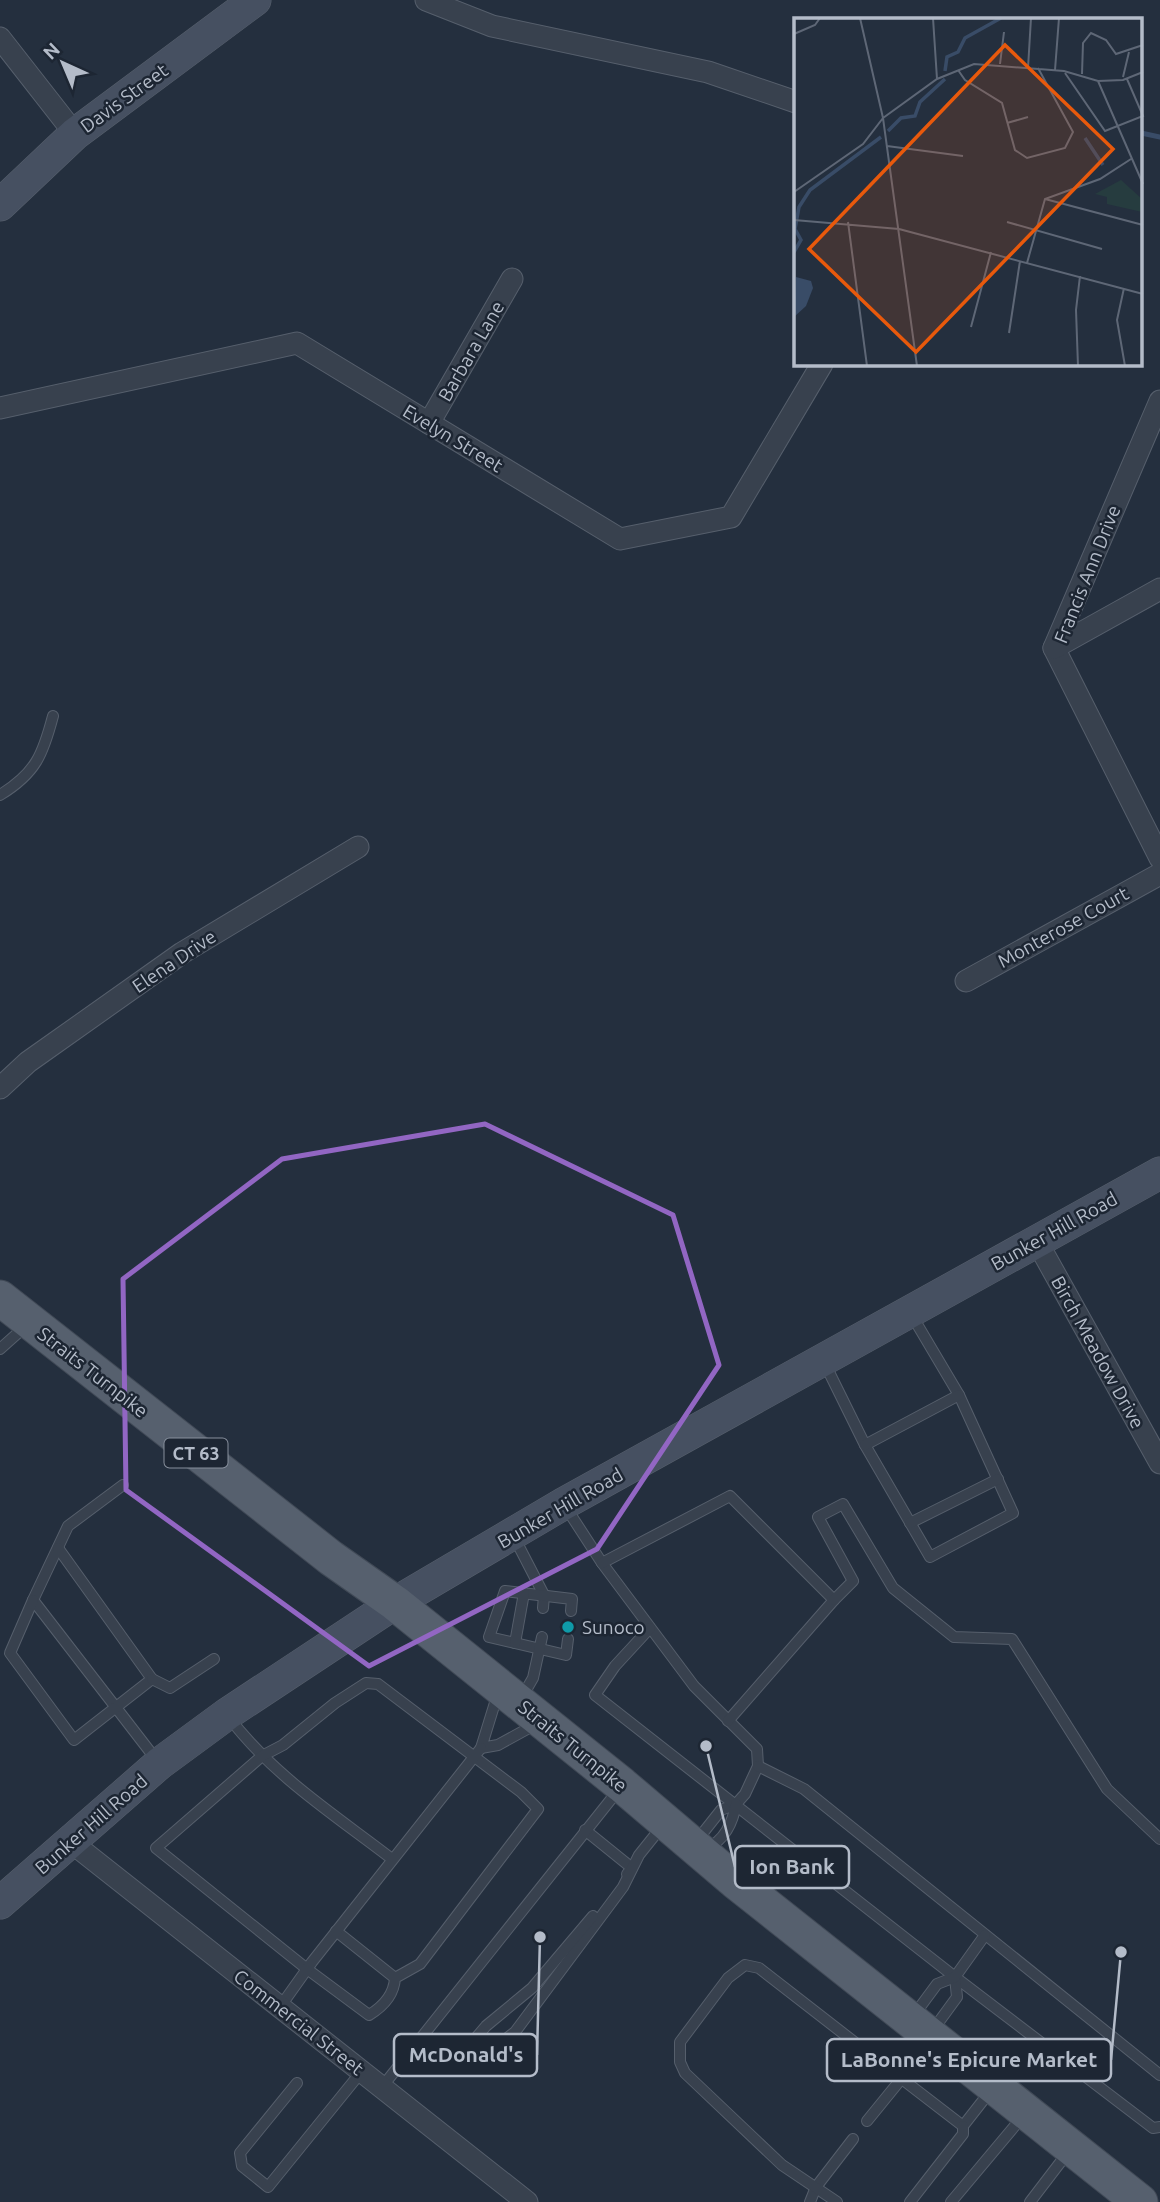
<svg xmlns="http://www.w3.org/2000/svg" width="1160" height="2202" font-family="Ubuntu,sans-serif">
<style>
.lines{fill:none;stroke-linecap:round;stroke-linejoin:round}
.stream{stroke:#394c67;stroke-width:5}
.lane-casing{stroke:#565f6c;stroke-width:12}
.street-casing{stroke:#565f6c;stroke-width:23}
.secondary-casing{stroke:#565f6c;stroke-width:33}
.primary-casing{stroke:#414a57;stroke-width:37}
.lane{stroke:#38414e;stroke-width:10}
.street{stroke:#38414e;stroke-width:21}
.secondary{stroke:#465061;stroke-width:32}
.primary{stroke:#56606e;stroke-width:35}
.marked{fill:none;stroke:#9266c3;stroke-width:5;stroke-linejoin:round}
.culture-dot{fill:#0f9aa8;stroke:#1d2633;stroke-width:2.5}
.labels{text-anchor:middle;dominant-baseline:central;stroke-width:5;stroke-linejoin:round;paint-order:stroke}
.shield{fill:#1d2633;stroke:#878f9c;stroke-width:2}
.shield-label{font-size:18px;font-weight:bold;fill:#b4bcc9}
.street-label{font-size:19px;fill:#b4bcc9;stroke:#1d2633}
.poi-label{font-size:19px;fill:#b4bcc9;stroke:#1d2633;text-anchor:start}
.inset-river{fill:none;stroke:#394c67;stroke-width:3.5}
.inset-road{fill:none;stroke:#5e6776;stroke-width:2}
.view{fill:#e8590c;fill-opacity:0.15;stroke:#e8590c;stroke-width:3.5}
.inset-edge{fill:none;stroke:#b4bcc9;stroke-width:3.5}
.leader{fill:none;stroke:#b4bcc9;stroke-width:2.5}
.callout-dot{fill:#b4bcc9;stroke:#1d2633;stroke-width:2.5}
.callout{fill:#1d2633;stroke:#b4bcc9;stroke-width:2.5}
.callout-label{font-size:21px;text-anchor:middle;font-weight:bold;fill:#b4bcc9}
</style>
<rect width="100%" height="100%" fill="#242f3e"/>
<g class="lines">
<polyline class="stream" points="1141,133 1160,137"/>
<defs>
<g id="lane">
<path d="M0,795C36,773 43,754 53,716"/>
<polyline points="0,1349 28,1324"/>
<polyline points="824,1362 865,1445 930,1557 1013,1513 959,1395 911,1314"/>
<polyline points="865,1445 959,1395"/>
<polyline points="123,1485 68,1526 33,1600 158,1762"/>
<polyline points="565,1506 602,1563 694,1686 757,1749 758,1766 745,1794 736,1804 721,1810 702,1834 701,1844"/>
<polyline points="910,1523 998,1479"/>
<polyline points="514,1537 544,1595 543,1608"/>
<polyline points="602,1563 730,1496 834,1600 728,1721"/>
<polyline points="33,1600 10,1653 74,1740 152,1679 58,1548"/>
<polyline points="834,1600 853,1581 818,1517 843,1504 893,1588 954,1637 1012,1639 1107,1789 1160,1839"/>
<polyline points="650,1628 615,1666 595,1695 955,1977 1153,2128 1160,2127"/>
<polyline points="568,1639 566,1655 489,1637 505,1591 572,1599 571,1611"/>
<polyline points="515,1643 524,1593"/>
<polyline points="152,1679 170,1688 214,1659"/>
<polyline points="498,1693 481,1748 498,1745 538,1723"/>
<polyline points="522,1697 533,1678 542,1637"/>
<path d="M228,1716C272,1775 335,1815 392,1859"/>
<polyline points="758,1766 804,1789 1160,2075"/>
<polyline points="585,1830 632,1868 627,1874"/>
<path d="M706,1848C724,1842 733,1822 736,1804"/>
<path d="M336,1931L395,1978L420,1964L538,1809L521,1792L378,1684L366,1683L335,1703L283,1745L262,1756L156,1848L307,1969L369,2015C384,2006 394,1995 395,1978"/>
<polyline points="280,2007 312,1962 481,1748"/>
<polyline points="927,2026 938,2023 957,1997 955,1977"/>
<polyline points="415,2047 448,2071 459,2070 472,2065 515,2032 623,1887 639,1855 663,1825"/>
<polyline points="889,2069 963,2126 992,2089"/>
<polyline points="448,2071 486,2026 532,1988 593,1916"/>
<polyline points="297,2083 240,2153 242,2166 268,2187 362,2071"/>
<polyline points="382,2087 620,1788"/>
<polyline points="867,2121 902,2078"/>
<polyline points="810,2202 816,2187 853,2139"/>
<polyline points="837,2202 782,2165 685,2073 680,2062 680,2042 728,1978 745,1965 759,1968 889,2069 919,2028 920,2007 937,1984 955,1977 985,1935"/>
<polyline points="910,2202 963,2134 963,2126"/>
<polyline points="951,2202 1024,2115"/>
<polyline points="1030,2202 1069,2151"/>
</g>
<g id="street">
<polyline points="426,0 492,26 708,72 796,102"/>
<polyline points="0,38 75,134"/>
<polyline points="1160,401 1054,648 1160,858"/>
<polyline points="0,408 297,343 620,539 731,517 822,364"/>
<polyline points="429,423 512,279"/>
<polyline points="1054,648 1160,589"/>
<polyline points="966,981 1160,874"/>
<polyline points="0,1088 28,1062 182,953 358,847"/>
<polyline points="1036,1240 1160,1463"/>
<polyline points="71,1842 527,2202"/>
</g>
<g id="secondary">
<polyline points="0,205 75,134 255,0"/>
<polyline points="0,1903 159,1764 227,1714 395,1603 563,1504 1160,1173"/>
</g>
<polyline id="primary" points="0,1298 331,1558 395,1603 622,1785 735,1881 1140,2202"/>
</defs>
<use href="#lane" class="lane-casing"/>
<use href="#street" class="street-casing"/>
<use href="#secondary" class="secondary-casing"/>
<use href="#primary" class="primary-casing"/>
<use href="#lane" class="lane"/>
<use href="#street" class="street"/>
<use href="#secondary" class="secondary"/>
<use href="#primary" class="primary"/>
</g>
<path class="marked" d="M485,1124L673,1215L719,1365L597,1549L369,1666L126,1490L123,1279L282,1159Z"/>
<circle class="culture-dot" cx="568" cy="1627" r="7"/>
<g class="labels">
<rect class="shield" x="164.5" y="1438.5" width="63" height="29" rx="5"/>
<g class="shield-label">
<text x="196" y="1453">CT 63</text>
</g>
<g class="street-label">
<text transform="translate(124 98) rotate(-36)">Davis Street</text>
<text transform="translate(471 351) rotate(-60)">Barbara Lane</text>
<text transform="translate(453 438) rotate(31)">Evelyn Street</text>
<text transform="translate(1087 574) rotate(-68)">Francis Ann Drive</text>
<text transform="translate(1063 927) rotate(-29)">Monterose Court</text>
<text transform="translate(174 961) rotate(-34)">Elena Drive</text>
<text transform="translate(1054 1231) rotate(-29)">Bunker Hill Road</text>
<text transform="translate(1098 1352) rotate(61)">Birch Meadow Drive</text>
<text transform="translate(93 1372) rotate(38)">Straits Turnpike</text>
<text transform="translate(560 1508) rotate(-30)">Bunker Hill Road</text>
<text transform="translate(573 1746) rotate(39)">Straits Turnpike</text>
<text transform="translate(91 1824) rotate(-41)">Bunker Hill Road</text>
<text transform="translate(299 2022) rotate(38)">Commercial Street</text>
</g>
<g class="poi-label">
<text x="582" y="1627">Sunoco</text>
</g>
</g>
<g transform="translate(794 18)">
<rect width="348" height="348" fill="#242f3e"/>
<path d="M327,162L348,181V194L313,186V179L301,176Z" fill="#263c3f"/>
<path d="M2,259L17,263L19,270L12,288L0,299Z" fill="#394c67"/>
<path class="inset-river" d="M151,53L153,39L164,34L171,20L207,0M94,113L107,100L121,98L126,84L151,61M291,120L309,147M0,234L7,222L1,211L5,189L16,172L87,119"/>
<path class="inset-road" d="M66,0L89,100L123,348M139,0L143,61M0,16L21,7L26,0M206,46L210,14M234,50L237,0M164,52L171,62L208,85L221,132L233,140L271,130L279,114L244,50M261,52L265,0M271,55L311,113L349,98L333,61M288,56L289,25L297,15L312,22L322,36L349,27M329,59L335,34M304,63L349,166M89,100L143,61L180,46L270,53L304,63L329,62L349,54M213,105L234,99M93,128L169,138M0,174L69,126L89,100M251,181L349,207M0,202L105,211M54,204L73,348M213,204L308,231M105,211L349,276M233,245L251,181L306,161L337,141M330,270L323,302L331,348M177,309L197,234M215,315L226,243M284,348L282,292L286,258"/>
<path class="view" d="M211,27L319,131L122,334L15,231Z"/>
<rect width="348" height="348" class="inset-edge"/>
</g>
<path class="leader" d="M706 1746L735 1867M540 1937L537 2055M1121 1952L1111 2060"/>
<g class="callout-dot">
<circle cx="706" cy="1746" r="7"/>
<circle cx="540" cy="1937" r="7"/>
<circle cx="1121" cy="1952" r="7"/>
</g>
<g class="callout">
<rect x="735" y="1846" width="114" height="42" rx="7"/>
<rect x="394" y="2034" width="143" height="42" rx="7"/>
<rect x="827" y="2039" width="284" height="42" rx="7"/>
</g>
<g class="callout-label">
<text x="792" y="1874">Ion Bank</text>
<text x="466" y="2062">McDonald's</text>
<text x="969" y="2067">LaBonne's Epicure Market</text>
</g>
<g transform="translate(63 63) rotate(316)" stroke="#1d2633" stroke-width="5" paint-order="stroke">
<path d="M0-5L12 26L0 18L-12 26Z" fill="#b4bcc9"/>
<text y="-10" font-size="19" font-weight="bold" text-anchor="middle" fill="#b4bcc9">N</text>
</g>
</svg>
